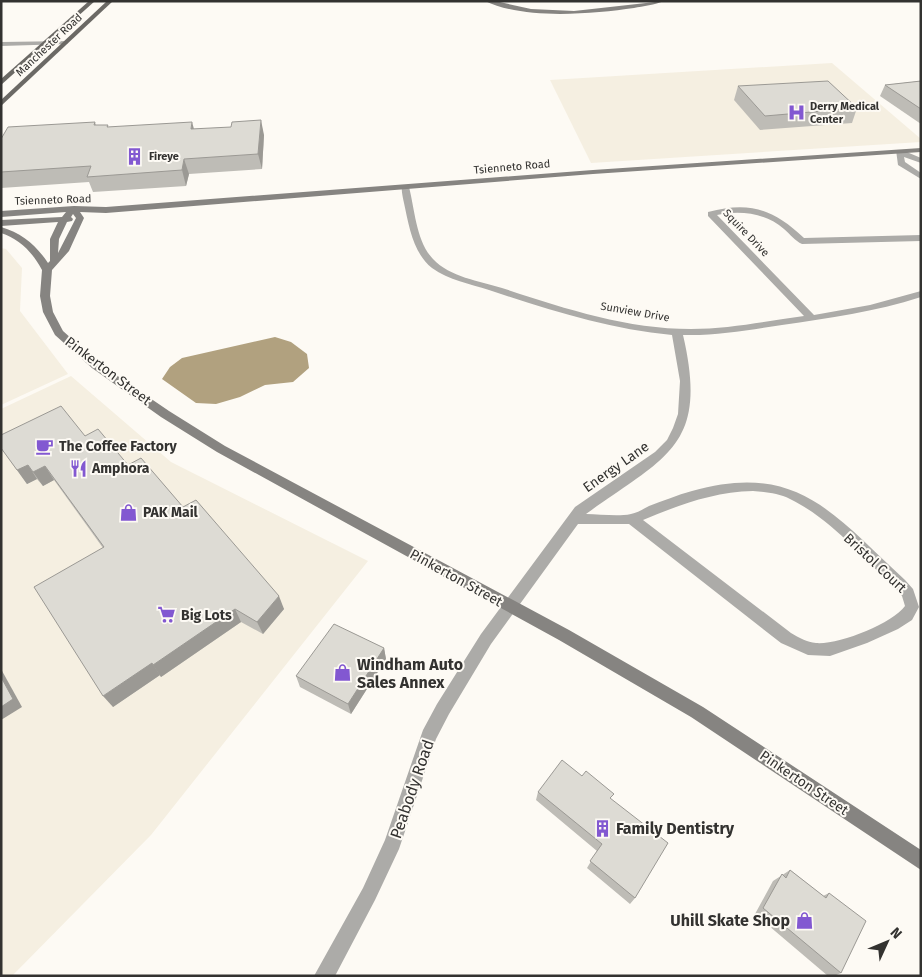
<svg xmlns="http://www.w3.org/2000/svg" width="922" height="977" font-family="'Fira Sans',sans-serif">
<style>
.built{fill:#f5efe1}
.water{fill:#b1a17f}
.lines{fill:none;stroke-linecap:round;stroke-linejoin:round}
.street{fill:#acaba8;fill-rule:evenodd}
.secondary{fill:#868481;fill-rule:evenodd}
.primary{fill:#6b6965;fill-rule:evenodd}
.wall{fill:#bebcb6}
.shaded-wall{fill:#9b9994}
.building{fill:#dddbd4;stroke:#9b9994}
.labels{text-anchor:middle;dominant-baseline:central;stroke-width:4;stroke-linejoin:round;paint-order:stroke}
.far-street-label{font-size:11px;fill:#333230;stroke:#fdfaf4}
.far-poi-label{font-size:11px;font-weight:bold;fill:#333230;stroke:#fdfaf4;text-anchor:start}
.street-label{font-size:14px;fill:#333230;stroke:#fdfaf4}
.poi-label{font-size:14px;font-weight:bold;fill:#333230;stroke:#fdfaf4;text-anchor:start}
.near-poi-label{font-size:16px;font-weight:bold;fill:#333230;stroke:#fdfaf4;text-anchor:start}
.near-street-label{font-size:16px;fill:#333230;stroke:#fdfaf4}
</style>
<rect width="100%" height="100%" fill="#fdfaf4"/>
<g class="built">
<polygon points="832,63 921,139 921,142 591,163 550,80"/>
<polygon points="1,248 6,249 22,268 20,311 68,374 1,405"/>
<polygon points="71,376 171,462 368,561 151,835 12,976 1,976 1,409"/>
</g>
<polygon class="water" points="275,337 291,342 307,354 309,368 293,382 265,385 240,397 216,404 196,403 162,379 170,367 182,358"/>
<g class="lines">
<g class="street">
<polygon points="69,41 67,44 1,46 1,42"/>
<polygon points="896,150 902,150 921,158 921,163 904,157 905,162 921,173 921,179 898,165"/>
<path d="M402,185L409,187C415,210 416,241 433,259C450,277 479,281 502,288C563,308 626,329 691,329C729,329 767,321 804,316L708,216V212C750,201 773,209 804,238L921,235V241L802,244C795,241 790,234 784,229C766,213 740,210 717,215L814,315L870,305L921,291V297C875,312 829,318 782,325C749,330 716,336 683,335C709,447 666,456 586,514C600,514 617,517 631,514C637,513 643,509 649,506C663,501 677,495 692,491C798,461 834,515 905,580L913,589L919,607L912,620L898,629L867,643L830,656L808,655L781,643L629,524H578L491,644L449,714L436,739L399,849L375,900L335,976H314L363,888L385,840L423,730L437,704L481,634L575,507L655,452L667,440L673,428L678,414L680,381L672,335C609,329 549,310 489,290C470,284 449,280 432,268C413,253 409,226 404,203C403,198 401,191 402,185ZM753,491C765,492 778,493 790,499C831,519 863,558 895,588L902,596L905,606C892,624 838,645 816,643C807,642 799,638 791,633L643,520C679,505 713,492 753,491Z"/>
</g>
<g class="secondary">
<path d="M485,1H495L531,9L574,11L664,1C655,5 643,6 634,8C592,14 524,20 485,1Z"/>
<path d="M921,148V152L593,174L106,213L80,212L84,218L69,251L52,270L50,296L53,312L63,331L100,364L169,411L225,446L569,630L703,707L921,850V870L691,717L559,640L217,452L161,417L92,368L55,335L43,312L40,296L42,270C33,253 20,239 1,233V227C22,233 36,245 48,263L50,261V239L58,222L1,226V220L62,217L66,212L1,217V211L74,206L106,207L593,170ZM73,214L76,218L58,253L59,239L67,222L72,221L73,219L71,217Z"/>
</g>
<g class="primary">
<polygon points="89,1 95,1 1,85 1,79"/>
<polygon points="107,1 113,1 1,106 1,100"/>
</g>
</g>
<g class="wall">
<polygon points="921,81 921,124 880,96 885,85"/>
<polygon points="738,86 857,108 852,123 760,130 734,100"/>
<polygon points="95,122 96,125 108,125 108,127 194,129 264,135 262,169 189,174 186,186 93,192 89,182 1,188 1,139"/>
<polygon points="85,436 128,465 183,507 284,609 263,634 241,622 161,677 160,675 113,707 103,548 54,480 43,486 37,479 27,484 1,448"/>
<polygon points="384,648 386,659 351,714 300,687 296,676"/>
<polygon points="538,792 611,799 635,898 630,904 587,868 597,851 536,800"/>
<polygon points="790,870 823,896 829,893 841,973 834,976 828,976 755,914 773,881"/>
</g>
<g class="shaded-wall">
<polygon points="261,120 264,135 262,169 258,154"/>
<polygon points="192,122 196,136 191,129"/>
<polygon points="184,159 189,174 186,186 182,170"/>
<polygon points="28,465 37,479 27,484 17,470"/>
<polygon points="45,466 54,480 43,486 33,472"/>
<polygon points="279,596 284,609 263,634 257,622"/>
<polygon points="235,609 241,622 161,677 153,665"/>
<polygon points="384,648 386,659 351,714 348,704"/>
<polygon points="152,663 160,675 113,707 103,696"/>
<polygon points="1,669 22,707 1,720"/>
</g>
<g class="building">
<polygon points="828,81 857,108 765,116 738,86"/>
<polygon points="921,81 921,109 885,85"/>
<polygon points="261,120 258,154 184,159 182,170 87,177 91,166 1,172 1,139 8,127 95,122 94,125 108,125 107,127 192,122 191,129 231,127 232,122"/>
<polygon points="61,406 85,436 98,429 128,465 141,458 183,507 196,500 279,596 257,622 235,609 153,665 152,663 103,696 34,587 104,547 45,466 33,472 28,465 17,470 1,448 1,435"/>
<polygon points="334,624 384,648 348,704 296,676"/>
<polygon points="1,677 13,699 1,707"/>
<polygon points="562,760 582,776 586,771 614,794 610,798 668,843 635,898 590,861 602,844 538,792"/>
<polygon points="790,870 826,898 829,893 866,921 841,973 763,908 782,874 786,878"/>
</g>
<defs>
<symbol id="hospital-bare" viewBox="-9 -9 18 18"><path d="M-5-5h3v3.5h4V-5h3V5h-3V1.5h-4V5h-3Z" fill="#8258d1" stroke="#fdfaf4" stroke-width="2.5" paint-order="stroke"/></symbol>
<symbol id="building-bare" viewBox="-9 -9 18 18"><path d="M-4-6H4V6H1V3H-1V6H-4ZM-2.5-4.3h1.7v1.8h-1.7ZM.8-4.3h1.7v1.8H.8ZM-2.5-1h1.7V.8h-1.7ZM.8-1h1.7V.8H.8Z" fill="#8258d1" stroke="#fdfaf4" stroke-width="2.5" paint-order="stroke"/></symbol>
<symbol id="cafe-bare" viewBox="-9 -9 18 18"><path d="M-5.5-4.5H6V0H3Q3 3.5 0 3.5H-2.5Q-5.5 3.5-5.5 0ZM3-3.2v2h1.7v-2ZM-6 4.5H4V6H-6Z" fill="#8258d1" stroke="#fdfaf4" stroke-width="2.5" paint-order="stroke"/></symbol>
<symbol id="restaurant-bare" viewBox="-9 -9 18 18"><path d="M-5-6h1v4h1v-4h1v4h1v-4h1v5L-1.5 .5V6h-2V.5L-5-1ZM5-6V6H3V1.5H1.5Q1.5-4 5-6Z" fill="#8258d1" stroke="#fdfaf4" stroke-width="2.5" paint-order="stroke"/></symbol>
<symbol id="shop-bare" viewBox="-9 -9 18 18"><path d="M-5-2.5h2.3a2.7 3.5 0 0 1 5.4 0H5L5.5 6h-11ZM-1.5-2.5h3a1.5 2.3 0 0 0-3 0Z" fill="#8258d1" stroke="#fdfaf4" stroke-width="2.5" paint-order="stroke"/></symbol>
<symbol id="supermarket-bare" viewBox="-9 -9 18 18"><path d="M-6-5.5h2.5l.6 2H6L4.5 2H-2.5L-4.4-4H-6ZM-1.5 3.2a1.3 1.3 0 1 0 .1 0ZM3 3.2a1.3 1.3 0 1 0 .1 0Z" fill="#8258d1" stroke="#fdfaf4" stroke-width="2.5" paint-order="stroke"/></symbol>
</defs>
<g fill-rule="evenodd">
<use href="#hospital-bare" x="784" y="100" width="25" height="25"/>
<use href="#building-bare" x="122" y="144" width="25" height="25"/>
<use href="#cafe-bare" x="32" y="434" width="25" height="25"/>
<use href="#restaurant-bare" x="66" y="456" width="25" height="25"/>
<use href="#shop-bare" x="116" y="500" width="25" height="25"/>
<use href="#supermarket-bare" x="154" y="602" width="25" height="25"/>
<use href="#shop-bare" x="330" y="660" width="25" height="25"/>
<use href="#building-bare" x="590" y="816" width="25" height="25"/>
<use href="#shop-bare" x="792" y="908" width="25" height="25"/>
</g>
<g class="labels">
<g class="far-street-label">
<text transform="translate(49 45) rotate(-43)">Manchester Road</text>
<text transform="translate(512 167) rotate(-5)">Tsienneto Road</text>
<text transform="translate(53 200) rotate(-2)">Tsienneto Road</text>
<text transform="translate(746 233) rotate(46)">Squire Drive</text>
<text transform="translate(635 312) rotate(10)">Sunview Drive</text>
</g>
<g class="far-poi-label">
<text x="810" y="106">Derry Medical<tspan x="810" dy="13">Center</tspan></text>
<text x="149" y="156">Fireye</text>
</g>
<g class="street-label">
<text transform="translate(108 371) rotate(37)">Pinkerton Street</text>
<text transform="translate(616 467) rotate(-35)">Energy Lane</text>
<text transform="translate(875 563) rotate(43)">Bristol Court</text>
<text transform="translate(456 578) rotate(29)">Pinkerton Street</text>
<text transform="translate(804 783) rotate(34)">Pinkerton Street</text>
</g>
<g class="poi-label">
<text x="59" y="446">The Coffee Factory</text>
<text x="92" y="468">Amphora</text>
<text x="143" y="512">PAK Mail</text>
<text x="181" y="615">Big Lots</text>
</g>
<g class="near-poi-label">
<text x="357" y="664">Windham Auto<tspan x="357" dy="18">Sales Annex</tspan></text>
<text x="616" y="828">Family Dentistry</text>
<text x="790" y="920" text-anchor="end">Uhill Skate Shop</text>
</g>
<g class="near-street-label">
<text transform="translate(412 789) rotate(-71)">Peabody Road</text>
</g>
</g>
<rect width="922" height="977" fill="none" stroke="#333230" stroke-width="5"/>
<g transform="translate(887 942) rotate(46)" stroke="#fdfaf4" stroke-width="4" paint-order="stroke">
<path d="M0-4L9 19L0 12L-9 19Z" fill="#333230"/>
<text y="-8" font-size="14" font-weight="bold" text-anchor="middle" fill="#333230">N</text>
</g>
</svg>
